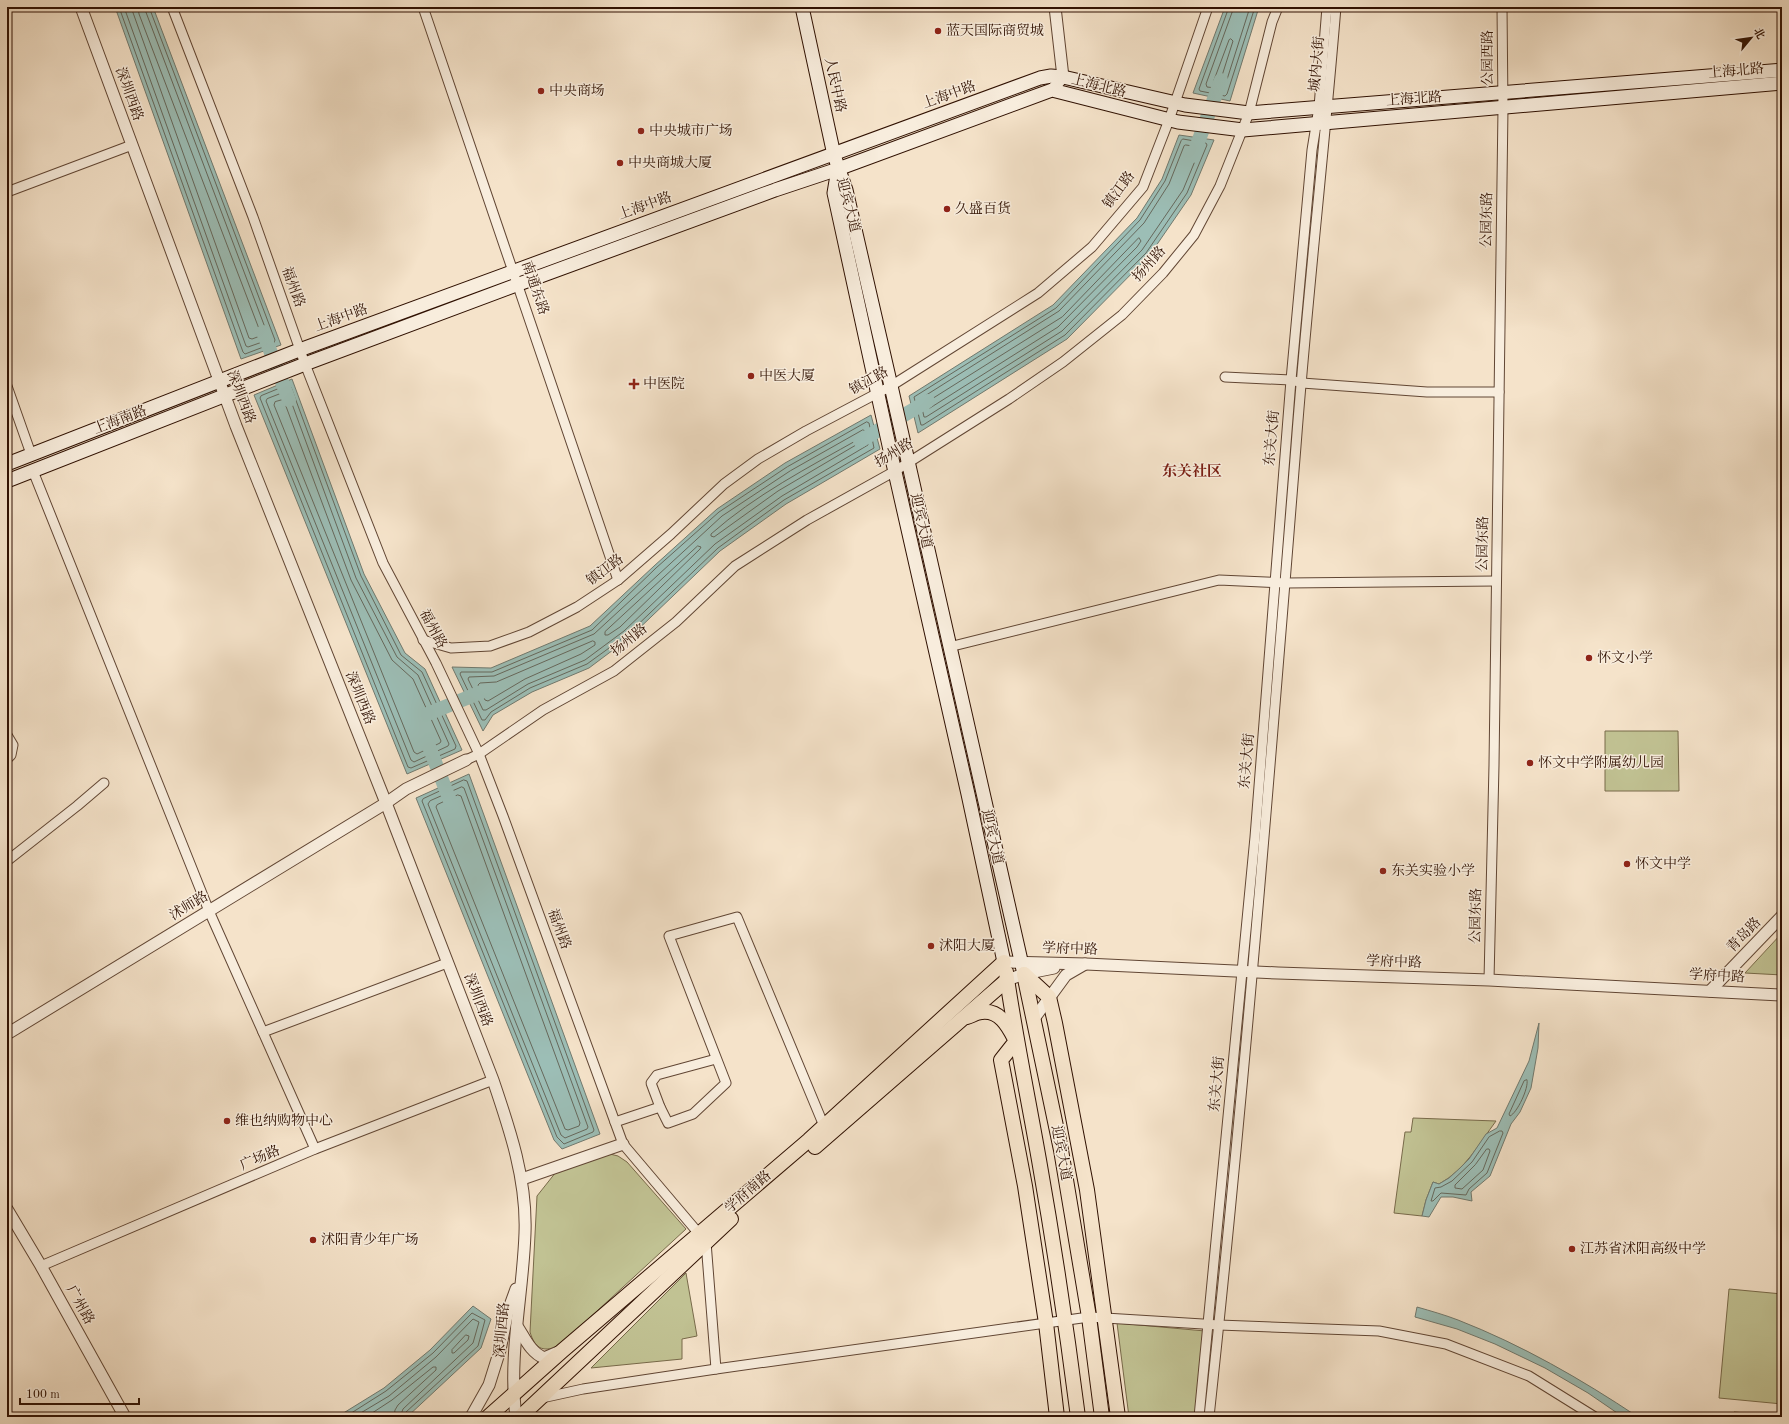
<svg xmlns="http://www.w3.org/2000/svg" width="1789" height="1424" font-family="'Old Standard TT','Noto Serif SC',serif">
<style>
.green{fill:#c1c293;stroke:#786a4a}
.water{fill:#9cbeb6;stroke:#71796e}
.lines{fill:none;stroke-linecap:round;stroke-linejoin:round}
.shore{stroke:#66685c;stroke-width:1}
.river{stroke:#9cbeb6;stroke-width:14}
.minor-casing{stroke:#614634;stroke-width:11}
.tertiary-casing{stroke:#614634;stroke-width:13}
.secondary-casing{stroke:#301102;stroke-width:15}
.primary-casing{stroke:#301102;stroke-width:16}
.minor{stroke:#f8eddd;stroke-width:9}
.tertiary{stroke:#f8eddd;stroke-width:11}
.secondary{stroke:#f8eddd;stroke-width:13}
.primary{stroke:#f5e3ca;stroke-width:14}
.poi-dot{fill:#8f2418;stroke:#f8eddd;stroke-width:1.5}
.labels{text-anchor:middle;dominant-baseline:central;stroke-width:3;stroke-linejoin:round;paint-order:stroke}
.poi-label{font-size:14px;fill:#301102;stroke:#f8eddd;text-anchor:start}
.street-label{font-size:14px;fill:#301102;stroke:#f8eddd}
.neighbourhood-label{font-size:15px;font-weight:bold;fill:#7a1f14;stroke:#f8eddd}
</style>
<rect width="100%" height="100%" fill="#f5e3ca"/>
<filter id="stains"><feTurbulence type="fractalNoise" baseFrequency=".005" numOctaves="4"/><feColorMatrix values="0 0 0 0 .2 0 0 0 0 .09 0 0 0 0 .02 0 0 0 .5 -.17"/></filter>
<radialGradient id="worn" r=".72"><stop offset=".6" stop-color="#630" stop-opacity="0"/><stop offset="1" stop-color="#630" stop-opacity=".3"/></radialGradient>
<g class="green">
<polygon points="1605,731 1678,731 1679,791 1605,791"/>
<polygon points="1782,933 1782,975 1745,973"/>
<path d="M1413,1118L1496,1121C1479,1144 1465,1170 1439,1184L1433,1182L1426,1200L1422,1216L1394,1213L1405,1132H1411Z"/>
<path d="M606,1153L618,1156L627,1162L686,1229L558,1347C541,1352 535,1348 530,1332L537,1196L556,1172Z"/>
<polygon points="686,1273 697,1336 682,1339 682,1359 591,1368"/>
<polygon points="1729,1289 1782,1294 1782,1404 1719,1398"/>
<polygon points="1117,1323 1205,1331 1195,1417 1129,1417"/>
<polygon points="1734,1412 1782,1416 1782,1417 1733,1417"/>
</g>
<g class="water">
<polygon points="115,7 153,7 281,345 241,359"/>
<polygon points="1225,7 1259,7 1230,101 1193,93"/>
<polygon points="1179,135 1214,140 1191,195 1149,256 1067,339 918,433 909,396 1053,305 1137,218 1162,179"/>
<polygon points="292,379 364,574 405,653 425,669 462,750 407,774 254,395"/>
<polygon points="871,415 880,449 786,504 720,551 629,638 589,668 532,692 493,715 483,731 452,667 491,668 590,626 654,566 717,509 785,463"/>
<polygon points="469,774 600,1134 562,1149 554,1140 416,798"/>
<polygon points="1539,1023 1538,1048 1531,1088 1520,1112 1511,1124 1490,1176 1471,1192 1472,1201 1453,1197 1441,1197 1429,1217 1422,1216 1426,1200 1433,1182 1439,1184 1449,1178 1460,1168 1469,1159 1486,1134 1497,1128 1529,1061"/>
<polygon points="473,1306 491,1319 481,1348 407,1417 337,1417 384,1388 430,1350"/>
<path d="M1417,1307C1431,1311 1445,1315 1458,1320C1522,1345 1581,1379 1638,1417H1623L1588,1393L1545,1368L1495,1344L1457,1329L1415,1317Z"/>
</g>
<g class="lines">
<g class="shore">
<polyline points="119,7 243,352 245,354 274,343 275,340 149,7"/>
<polyline points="124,7 246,346 248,347 268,340 269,338 144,7"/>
<polyline points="131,7 249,338 252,339 260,336 261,334 139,14 138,7"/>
<polyline points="1229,7 1199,89 1200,91 1225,96 1227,94 1255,7"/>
<polyline points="1234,7 1206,84 1207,87 1224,89 1250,7"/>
<polygon points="1231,39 1233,41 1220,82 1215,82 1214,80 1229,40"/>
<polygon points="1183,139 1206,143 1207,145 1187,193 1146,253 1065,335 923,425 921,425 914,397 1056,308 1140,220 1165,181 1181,141"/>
<polygon points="1186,145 1199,147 1200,149 1183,190 1142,250 1062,331 926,417 924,417 920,399 1059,311 1144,223 1169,184 1184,146"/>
<polygon points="1139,238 1141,241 1137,247 1058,327 930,408 927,407 927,402 1062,317"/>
<polygon points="288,385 291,387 361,576 401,655 422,672 456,746 455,749 411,768 408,767 260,398 261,396"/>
<polygon points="285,392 288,393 356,578 397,657 418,675 449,744 448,746 414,762 411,760 266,401 267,399"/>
<polygon points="282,400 284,401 351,580 392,660 413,679 441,741 440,743 417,754 414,752 274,405 275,402"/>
<polygon points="867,422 869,423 874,448 784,500 718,548 627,635 587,664 530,688 491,712 485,720 482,720 460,674 461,672 492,672 592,630 656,568 719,512 787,467"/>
<polygon points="863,430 866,431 868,445 782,496 715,544 624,631 585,660 528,684 486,710 483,710 468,679 469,677 494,676 594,634 722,516 790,471"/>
<path d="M859,439L862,440L861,442L778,491L714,537L711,536V534C755,495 809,467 859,439Z"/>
<polygon points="698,546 701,547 700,549 620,627 608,635 605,635 605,632"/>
<polygon points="593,641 595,642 595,645 581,654 525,679 488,701 485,700 478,685 480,683 496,682"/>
<polygon points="464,780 467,781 594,1130 593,1132 564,1144 557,1137 422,801 423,799"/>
<polygon points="462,787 464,788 588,1127 587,1129 565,1138 561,1135 428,804 430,801"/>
<polygon points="458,795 461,796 580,1123 579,1126 568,1130 565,1129 436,807 437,805"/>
<path d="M1527,1080C1529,1088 1517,1113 1510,1116L1509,1114L1524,1081Z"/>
<polygon points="1500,1131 1502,1131 1503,1133 1487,1173 1469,1189 1466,1195 1441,1193 1433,1201 1431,1201 1435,1188 1441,1187 1452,1181 1472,1162 1489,1137"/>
<polygon points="1487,1149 1489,1149 1490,1151 1483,1170 1462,1189 1455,1188 1455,1185 1475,1165"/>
<polygon points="466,1335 469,1336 468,1340 454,1353 452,1353 452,1350"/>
<polyline points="345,1417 386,1391 433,1353 472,1313 485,1320 478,1346 406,1412 405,1417"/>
<polyline points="354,1417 389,1396 436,1357 473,1319 479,1322 473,1343 403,1409 400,1417"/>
<polyline points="366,1417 392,1400 433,1367 436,1367 436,1370 398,1405 395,1410 394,1417"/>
</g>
<g class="river">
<polyline points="1193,156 1221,80"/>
<polyline points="263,332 289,400"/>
<polyline points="860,441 928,401"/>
<polyline points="425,715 484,691"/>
<polyline points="428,744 451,803"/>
</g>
<defs>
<g id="minor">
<polyline points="172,7 253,217 305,364 383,563 436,663 479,754 503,816 623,1144 706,1242 716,1369"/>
<polyline points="423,7 618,580"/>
<polyline points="7,192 132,145"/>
<polyline points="1225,377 1291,380 1302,383 1427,392 1499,392"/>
<polyline points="7,386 31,454"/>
<polyline points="33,471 209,911 315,1149"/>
<polyline points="423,640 451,648 490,646 529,632 577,607 618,580 671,534 724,484 758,459 806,431 891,386 1038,293 1092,247 1143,187 1169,120 1208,7"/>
<polyline points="949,647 1219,580 1286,583 1496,581"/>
<polyline points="7,735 13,745 11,755 7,759"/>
<polyline points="466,760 479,754 543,710 614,671 676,622 735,566 807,520 895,471 1009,399 1063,362 1122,315 1163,273 1194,235 1220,186 1249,113 1272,22 1278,7"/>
<polyline points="7,861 77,806 104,783"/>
<polyline points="1489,980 1494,765 1503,108 1502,7"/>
<polyline points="263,1032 447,963"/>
<polyline points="660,1107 651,1083 657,1075 716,1059"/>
<polyline points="615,1122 660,1107 668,1123 693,1114 726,1083 669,936 737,917 824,1126"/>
<polyline points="41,1266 315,1149 493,1080"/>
<polyline points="542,1398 583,1389 716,1369 1089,1317 1219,1325 1379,1331 1446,1344 1529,1376 1595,1417"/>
<polyline points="1199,1417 1255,837 1291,380 1312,150 1319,107 1327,7"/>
<path d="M1209,1417C1244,1094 1270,770 1296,446C1307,300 1324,154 1336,7"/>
</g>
<g id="tertiary">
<path d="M81,7L236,426L386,803L493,1080C510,1130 527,1180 525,1233C523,1294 508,1356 516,1417"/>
<polyline points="1052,90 1063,77 1055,7"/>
<polyline points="1004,962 1086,964 1278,973 1489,980 1782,995"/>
<polyline points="1007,980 1024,974 1054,968"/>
<polyline points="1710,991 1782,916"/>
<polyline points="1033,1020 1066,975 1085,964"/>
<polyline points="7,1034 386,803 406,789 466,760"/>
<polyline points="522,1179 623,1144"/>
<polyline points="7,1209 41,1266 125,1417"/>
<path d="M517,1326C525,1338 530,1352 544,1358L558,1352"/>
<polyline points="471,1417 489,1385 500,1350 508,1311 516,1289"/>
</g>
<g id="secondary">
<polyline points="802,7 834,155 846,190 891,386 1024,974"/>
<polyline points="838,169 834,193 890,450 968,794 1004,962"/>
<polyline points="7,464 294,352 1040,78 1051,76 1063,77 1185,105 1249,113 1782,70"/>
<polyline points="7,481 305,364 519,284 775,190 838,169 1052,90 1178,122 1243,130 1782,83"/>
</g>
<g id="primary">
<path d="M1006,972C1015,1035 1028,1097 1039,1160C1054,1245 1067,1331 1078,1417"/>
<polyline points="1024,974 1049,997 1055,1023 1087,1190 1118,1417"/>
<polyline points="1024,974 1061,1150 1089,1317 1102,1417"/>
<path d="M967,1017C971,1016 977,1012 982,1012C1001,1010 1009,1028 1016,1041L1001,1060L1025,1186L1046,1323L1057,1417"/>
<polyline points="815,1147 1007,980"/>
<polyline points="488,1417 562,1351 809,1140 1004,962"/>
<polyline points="520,1417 731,1219"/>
</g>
</defs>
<use href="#minor" class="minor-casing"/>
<use href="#tertiary" class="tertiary-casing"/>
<use href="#secondary" class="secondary-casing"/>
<use href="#primary" class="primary-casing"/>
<use href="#minor" class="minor"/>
<use href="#tertiary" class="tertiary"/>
<use href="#secondary" class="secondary"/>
<use href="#primary" class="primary"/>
</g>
<g class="poi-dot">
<circle cx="938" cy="31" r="4"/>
<circle cx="541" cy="91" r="4"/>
<circle cx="641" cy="131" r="4"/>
<circle cx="620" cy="163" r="4"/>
<circle cx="947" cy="209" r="4"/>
<circle cx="751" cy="376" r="4"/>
<path d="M632 378h4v4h4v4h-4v4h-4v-4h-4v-4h4z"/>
<circle cx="1589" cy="658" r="4"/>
<circle cx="1530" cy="763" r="4"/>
<circle cx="1627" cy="864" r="4"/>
<circle cx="1383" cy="871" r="4"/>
<circle cx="931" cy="946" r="4"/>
<circle cx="227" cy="1121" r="4"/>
<circle cx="313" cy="1240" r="4"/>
<circle cx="1572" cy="1249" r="4"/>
</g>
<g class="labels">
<g class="poi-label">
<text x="946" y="31">蓝天国际商贸城</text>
<text x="549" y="91">中央商场</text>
<text x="649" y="131">中央城市广场</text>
<text x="628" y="163">中央商城大厦</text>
<text x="955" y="209">久盛百货</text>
<text x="759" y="376">中医大厦</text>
<text x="643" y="384">中医院</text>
<text x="1597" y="658">怀文小学</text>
<text x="1538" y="763">怀文中学附属幼儿园</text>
<text x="1635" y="864">怀文中学</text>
<text x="1391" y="871">东关实验小学</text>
<text x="939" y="946">沭阳大厦</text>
<text x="235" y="1121">维也纳购物中心</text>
<text x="321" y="1240">沭阳青少年广场</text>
<text x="1580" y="1249">江苏省沭阳高级中学</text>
</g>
<g class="street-label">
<text transform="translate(1488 58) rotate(-90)">公园西路</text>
<text transform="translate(1317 64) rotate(-85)">城内大街</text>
<text transform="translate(1736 71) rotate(-5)">上海北路</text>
<text transform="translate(835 85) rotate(78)">人民中路</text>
<text transform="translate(1099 86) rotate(14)">上海北路</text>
<text transform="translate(129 94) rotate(70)">深圳西路</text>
<text transform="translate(949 95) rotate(-20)">上海中路</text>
<text transform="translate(1414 99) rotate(-4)">上海北路</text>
<text transform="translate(1119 190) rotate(-53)">镇江路</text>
<text transform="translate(848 205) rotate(75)">迎宾大道</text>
<text transform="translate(645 206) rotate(-20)">上海中路</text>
<text transform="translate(1487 220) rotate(-89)">公园东路</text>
<text transform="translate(1149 264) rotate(-48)">扬州路</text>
<text transform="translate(293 287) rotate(70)">福州路</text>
<text transform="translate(535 288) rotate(71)">南通东路</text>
<text transform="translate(341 318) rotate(-20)">上海中路</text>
<text transform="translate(869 381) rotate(-29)">镇江路</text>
<text transform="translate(241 397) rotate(69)">深圳西路</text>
<text transform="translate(120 420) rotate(-21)">上海南路</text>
<text transform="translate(1272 438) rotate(-85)">东关大街</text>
<text transform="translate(894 453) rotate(-31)">扬州路</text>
<text transform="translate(921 521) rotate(77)">迎宾大道</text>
<text transform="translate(1483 544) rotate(-89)">公园东路</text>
<text transform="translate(605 570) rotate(-37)">镇江路</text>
<text transform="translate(433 629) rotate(62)">福州路</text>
<text transform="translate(629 640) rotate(-39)">扬州路</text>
<text transform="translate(360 698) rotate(68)">深圳西路</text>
<text transform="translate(1247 761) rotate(-85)">东关大街</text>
<text transform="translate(992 837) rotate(77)">迎宾大道</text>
<text transform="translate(189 906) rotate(-31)">沭师路</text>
<text transform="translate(1476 916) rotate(-89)">公园东路</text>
<text transform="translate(559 929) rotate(70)">福州路</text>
<text transform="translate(1744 935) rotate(-46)">青岛路</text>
<text transform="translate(1070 949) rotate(2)">学府中路</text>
<text transform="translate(1394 962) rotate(2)">学府中路</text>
<text transform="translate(1717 976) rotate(3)">学府中路</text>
<text transform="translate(478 1000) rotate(69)">深圳西路</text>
<text transform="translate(1217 1084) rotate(-85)">东关大街</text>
<text transform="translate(1061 1153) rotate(79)">迎宾大道</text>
<text transform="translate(260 1158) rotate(-23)">广场路</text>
<text transform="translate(748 1192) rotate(-41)">学府南路</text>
<text transform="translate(80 1305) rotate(61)">广州路</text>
<text transform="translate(502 1330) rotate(-85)">深圳西路</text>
</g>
<g class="neighbourhood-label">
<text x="1192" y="472">东关社区</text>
</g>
</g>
<rect width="1789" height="1424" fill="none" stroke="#f5e3ca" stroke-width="24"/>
<rect x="8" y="8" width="1773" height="1408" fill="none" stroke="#301102" stroke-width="2"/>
<rect x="12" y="12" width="1765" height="1400" fill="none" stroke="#301102"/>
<g transform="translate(1751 38) rotate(61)" stroke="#f8eddd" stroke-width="3" paint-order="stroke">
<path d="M0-3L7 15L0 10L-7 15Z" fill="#301102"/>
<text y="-6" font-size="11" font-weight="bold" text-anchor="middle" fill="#301102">北</text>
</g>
<path d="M20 1398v6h119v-6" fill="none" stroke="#301102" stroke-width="2"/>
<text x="26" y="1398" font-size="12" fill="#301102" stroke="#f8eddd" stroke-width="3" paint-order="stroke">100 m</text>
<rect width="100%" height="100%" filter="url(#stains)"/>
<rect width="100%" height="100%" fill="url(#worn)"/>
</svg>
